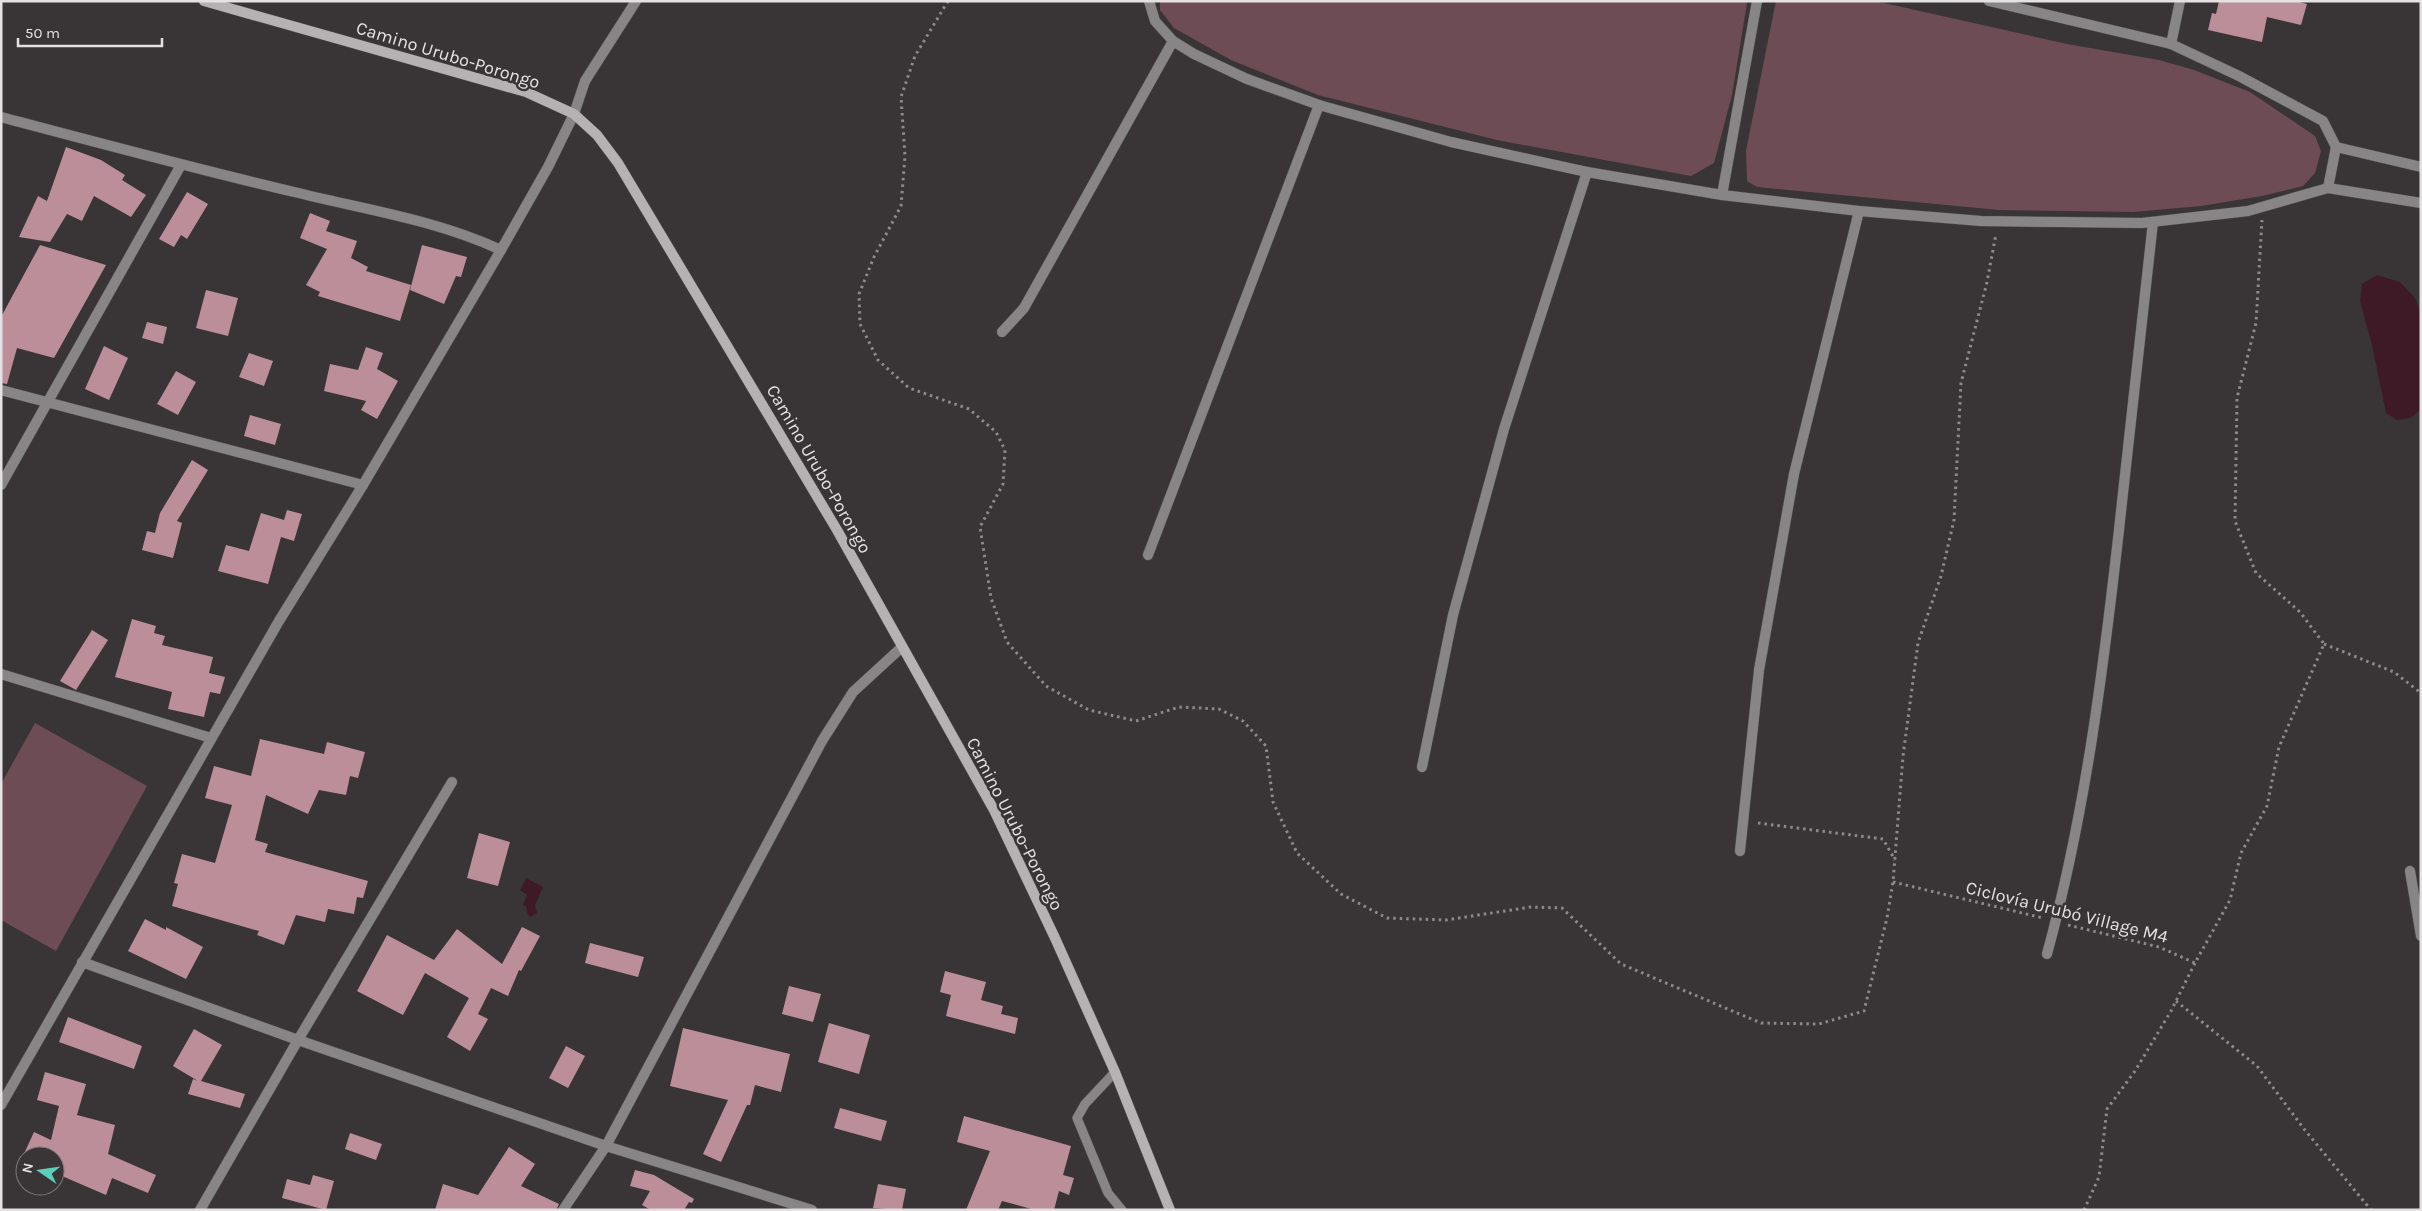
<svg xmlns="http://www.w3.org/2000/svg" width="2422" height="1211" font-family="Karla,sans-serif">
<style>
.green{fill:#6e4c56}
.water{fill:#3d1a26}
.building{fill:#bb8e9a}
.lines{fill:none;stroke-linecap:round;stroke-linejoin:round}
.service-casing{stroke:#545152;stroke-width:10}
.minor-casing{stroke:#545152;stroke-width:11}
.secondary-casing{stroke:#545152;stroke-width:11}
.path{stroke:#8e8a8b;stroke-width:3;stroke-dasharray:2.5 4;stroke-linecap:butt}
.service{stroke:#888586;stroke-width:9}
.minor{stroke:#888586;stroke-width:10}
.secondary{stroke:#b6b2b3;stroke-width:10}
.labels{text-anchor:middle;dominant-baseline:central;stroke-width:5;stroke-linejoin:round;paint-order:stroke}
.street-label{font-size:18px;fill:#e4e1e2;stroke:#393536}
</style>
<rect width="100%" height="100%" fill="#393536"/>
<g class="green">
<polygon points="1160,1 1747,1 1747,3 1732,95 1714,163 1691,176 1497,140 1318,95 1231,60 1174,28 1160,10"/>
<polygon points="1776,1 1875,1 2067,44 2159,60 2194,70 2250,92 2315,136 2321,151 2315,173 2303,186 2262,196 2201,206 2133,212 1999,210 1757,187 1747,181 1746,151"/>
<polygon points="35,723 147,786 56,951 1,920 1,784"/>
</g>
<g class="water">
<polygon points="2377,275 2400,282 2415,298 2421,313 2421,410 2410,418 2397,420 2386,413 2372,345 2360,301 2362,284"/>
<polygon points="526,878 543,887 535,905 537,913 531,917 528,915 526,907 523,905 527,895 520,890"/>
</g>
<g class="building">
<polygon points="2219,1 2296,1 2307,4 2301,25 2267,17 2262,42 2208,30 2212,13 2216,14"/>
<polygon points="66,147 101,160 125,175 122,180 146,195 131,217 94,196 82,221 67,214 50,242 19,237 38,196 47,201"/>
<polygon points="187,192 208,204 187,239 181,235 174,247 159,239"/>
<polygon points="310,213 330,221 326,231 357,241 351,258 368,267 366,271 411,285 400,321 318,296 320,292 306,285 327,249 300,238"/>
<polygon points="40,245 106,265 54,358 17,348 7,384 1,383 1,317"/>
<polygon points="422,245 467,257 461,277 456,276 444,304 410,290"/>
<polygon points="206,290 238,298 228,336 196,328"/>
<polygon points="147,322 167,327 163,344 142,338"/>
<polygon points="104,346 128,358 109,400 85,389"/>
<polygon points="366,347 383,353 377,369 398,381 377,419 361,410 366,401 324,391 330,364 358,370"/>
<polygon points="249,353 273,361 264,386 239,377"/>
<polygon points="176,371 196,382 178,415 157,404"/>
<polygon points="250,415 281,424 275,445 244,436"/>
<polygon points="192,460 208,470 177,521 182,523 173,558 142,550 147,531 155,533 160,513"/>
<polygon points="287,510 302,514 294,541 281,537 268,584 218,571 226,545 249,551 261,513 284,520"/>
<polygon points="132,619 156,626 154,633 165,636 162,645 213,657 209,673 225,677 220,694 210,692 204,717 168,709 172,692 115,677"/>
<polygon points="92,630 108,640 76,690 60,681"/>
<polygon points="260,739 324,754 327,742 365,752 358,778 350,776 346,795 319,790 308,814 266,795 255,840 268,844 265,852 368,881 363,898 357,897 354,914 328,909 325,922 296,915 284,945 257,935 259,931 172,906 178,884 174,883 182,854 215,863 232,805 205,798 214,766 251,776"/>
<polygon points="479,833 510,842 498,886 467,878"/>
<polygon points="145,919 166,930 166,927 203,947 186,979 128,951"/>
<polygon points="522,927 540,936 521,971 519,970 508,996 491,988 478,1014 488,1019 470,1051 447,1037 469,998 425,973 403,1015 357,991 387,935 434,960 457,929 502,964"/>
<polygon points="590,943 644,957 638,977 585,963"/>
<polygon points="945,971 986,982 981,1000 1003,1006 1001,1014 1018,1018 1015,1034 946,1016 951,995 940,992"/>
<polygon points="789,986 821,994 813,1022 782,1014"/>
<polygon points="68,1017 142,1046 134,1069 59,1042"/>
<polygon points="829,1023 870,1035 859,1074 818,1062"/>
<polygon points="683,1028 790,1054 781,1092 755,1085 750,1105 747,1105 721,1162 703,1154 728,1100 670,1086"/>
<polygon points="194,1029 222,1045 201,1081 245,1094 240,1108 188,1094 193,1079 198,1081 173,1066"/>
<polygon points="566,1046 585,1056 568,1088 549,1078"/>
<polygon points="45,1072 86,1084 77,1115 115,1125 108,1154 156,1175 148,1193 112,1178 106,1195 55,1173 55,1156 23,1156 34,1132 51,1140 59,1106 37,1100"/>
<polygon points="840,1108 887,1121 881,1141 834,1128"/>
<polygon points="964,1116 1071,1146 1063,1175 1074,1178 1069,1195 1059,1191 1054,1210 1035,1210 1002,1201 998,1210 966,1210 990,1151 957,1142"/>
<polygon points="350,1133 382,1144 376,1160 345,1149"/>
<polygon points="509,1147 535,1164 521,1186 559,1204 556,1210 435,1210 443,1184 478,1195"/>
<polygon points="635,1170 654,1175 694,1199 692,1203 689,1202 684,1210 651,1210 642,1205 650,1191 630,1186"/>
<polygon points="313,1175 334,1181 326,1210 282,1198 287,1179 310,1185"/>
<polygon points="878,1184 906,1189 902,1210 873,1208"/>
</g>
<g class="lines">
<defs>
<polyline id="service" points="1115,1072 1085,1104 1077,1118 1108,1193 1122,1210"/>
<g id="minor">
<polyline points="1149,1 1155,21 1173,41 1194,54 1247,79 1319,105 1451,142 1587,172 1722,195 1859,211 1981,221 2062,222 2142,223 2248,211 2328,188 2421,203"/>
<polyline points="1989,1 2171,44 2239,76 2323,121 2336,147 2328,188"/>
<polyline points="2171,44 2180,1"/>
<path d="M1,117C99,143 196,169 294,192C363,209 437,220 501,250"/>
<polyline points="2336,147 2421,167"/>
<polyline points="1722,195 1757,1"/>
<polyline points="1002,332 1024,308 1173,41"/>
<polyline points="1,390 363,485"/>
<polyline points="1,485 181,165"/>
<polyline points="1148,555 1319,105"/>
<polyline points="1,674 211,738"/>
<polyline points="1422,767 1453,615 1504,429 1587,172"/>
<polyline points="1740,851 1759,670 1794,474 1859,211"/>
<polyline points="2410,871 2421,936"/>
<path d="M2047,954C2085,815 2103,672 2119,530C2130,427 2142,324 2153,222"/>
<polyline points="82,962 298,1040 606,1146 812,1210"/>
<polyline points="1,1105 279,621 363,485 501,250 548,167 574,114 585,81 636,1"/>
<polyline points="200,1210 298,1040 452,782"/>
<polyline points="563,1210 606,1146 822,741 853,692 902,647"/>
</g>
<polyline id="secondary" points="204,1 526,92 574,114 597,135 618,163 837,530 994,810 1055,938 1115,1072 1170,1210"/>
</defs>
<use href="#service" class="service-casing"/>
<use href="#minor" class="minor-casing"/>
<use href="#secondary" class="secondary-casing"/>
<g class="path">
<polyline points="948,1 915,56 901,97 905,156 901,206 874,257 859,294 860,324 878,360 909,388 969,409 996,432 1005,450 1003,484 980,527 991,598 1007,642 1046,686 1089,710 1136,721 1179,707 1219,709 1243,721 1266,746 1273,802 1297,853 1341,894 1387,918 1446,920 1531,907 1562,908 1621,964 1761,1023 1819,1024 1864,1011 1887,918 1893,882 1903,756 1918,643 1941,576 1954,520 1961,383 1987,282 1996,234"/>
<polyline points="2324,644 2394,672 2421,693"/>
<polyline points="1758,823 1883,839 1895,860"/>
<polyline points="1893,882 2043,918"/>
<polyline points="2068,925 2159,947 2195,963 2230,900 2241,853 2267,806 2279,747 2324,644 2300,612 2256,573 2235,521 2237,398 2256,323 2262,220"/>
<polyline points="2176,1001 2257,1066 2304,1129 2371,1210"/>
<polyline points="2084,1210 2099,1177 2107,1109 2135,1071 2171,1011 2195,963"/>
</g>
<use href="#service" class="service"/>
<use href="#minor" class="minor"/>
<use href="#secondary" class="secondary"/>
</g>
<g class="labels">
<g class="street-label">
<text transform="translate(448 55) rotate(17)">Camino Urubo-Porongo</text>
<text transform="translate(819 469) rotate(60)">Camino Urubo-Porongo</text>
<text transform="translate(1015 824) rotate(63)">Camino Urubo-Porongo</text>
<text transform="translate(2067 912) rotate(14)">Ciclovía Urubó Village M4</text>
</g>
</g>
<rect width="2422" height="1211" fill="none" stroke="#e4e1e2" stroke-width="5"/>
<g transform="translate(40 1171) rotate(283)"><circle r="24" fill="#393536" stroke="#7d7a7b"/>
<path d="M0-4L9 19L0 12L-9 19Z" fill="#5cceba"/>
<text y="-8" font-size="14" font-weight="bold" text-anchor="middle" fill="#e4e1e2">N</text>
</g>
<path d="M18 38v8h144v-8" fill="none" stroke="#e4e1e2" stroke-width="2.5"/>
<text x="25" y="38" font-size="15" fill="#e4e1e2" stroke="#393536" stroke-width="4" paint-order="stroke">50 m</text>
</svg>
